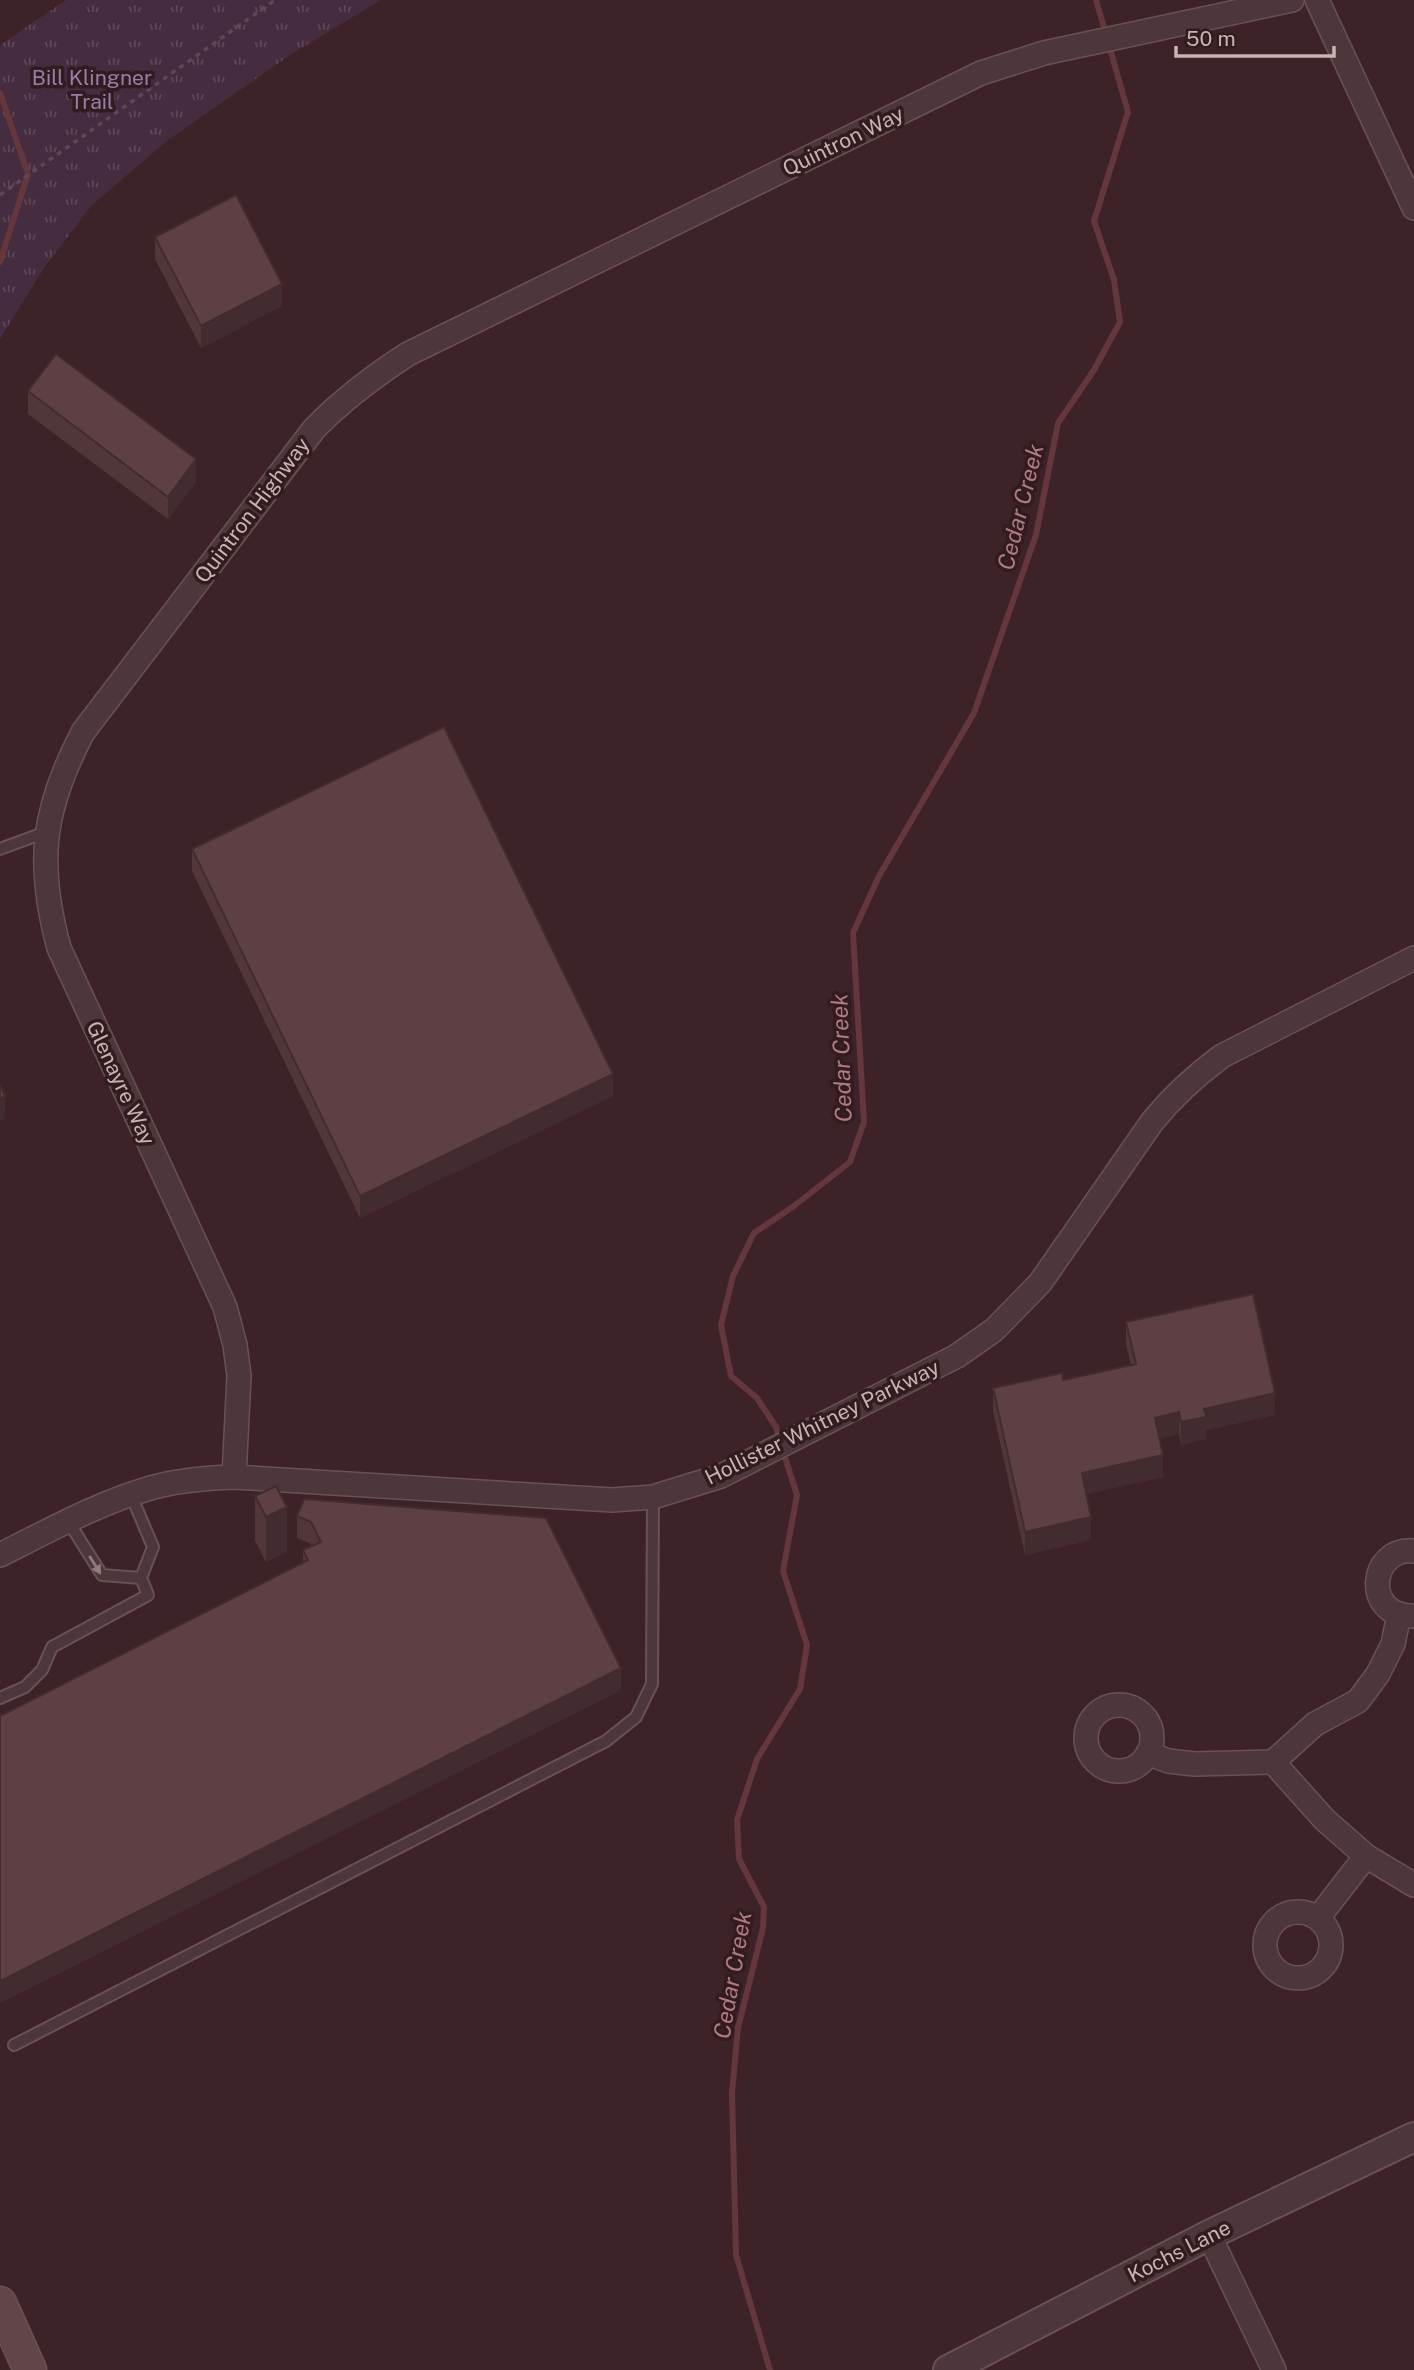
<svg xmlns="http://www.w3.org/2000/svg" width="1414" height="2370" font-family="'Public Sans',sans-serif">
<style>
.park{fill:url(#park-tufts)}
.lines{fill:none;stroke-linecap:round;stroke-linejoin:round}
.stream{stroke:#64373d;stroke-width:6}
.service-casing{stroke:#685255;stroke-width:14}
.minor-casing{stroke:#685255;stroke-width:26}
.tertiary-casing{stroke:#685255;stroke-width:32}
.secondary-casing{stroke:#685255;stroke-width:35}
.path{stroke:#604755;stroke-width:3.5;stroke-dasharray:5 5;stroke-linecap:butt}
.service{stroke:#4d373a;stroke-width:10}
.minor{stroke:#4d373a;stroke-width:23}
.tertiary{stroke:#4d373a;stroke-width:28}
.secondary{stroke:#614548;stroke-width:32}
.wall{fill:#51363a}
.shaded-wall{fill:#422c2f}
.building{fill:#5e3f43;stroke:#422c2f;stroke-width:2}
.oneway{fill:#917b7e}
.labels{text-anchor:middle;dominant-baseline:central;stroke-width:7;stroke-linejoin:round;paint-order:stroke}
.park-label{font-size:21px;fill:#9680a9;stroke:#321c1f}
.street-label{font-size:21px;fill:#c9b3b5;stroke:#321c1f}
.water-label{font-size:23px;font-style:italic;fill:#b17b82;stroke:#321c1f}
</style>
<defs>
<pattern id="park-tufts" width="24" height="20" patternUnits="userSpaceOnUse" patternTransform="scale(1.75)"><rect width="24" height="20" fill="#452c3e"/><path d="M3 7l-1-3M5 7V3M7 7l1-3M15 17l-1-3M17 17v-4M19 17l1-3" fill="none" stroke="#5e4858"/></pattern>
</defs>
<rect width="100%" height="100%" fill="#3d2327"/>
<polygon class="park" points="66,0 381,0 293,53 168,140 92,205 44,268 0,339 0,45"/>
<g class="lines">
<g class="stream">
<polyline points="1096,0 1106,34"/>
<polyline points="0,93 28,174 0,262"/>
<polyline points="780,1441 776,1427 757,1398 731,1376 721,1325 733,1276 754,1233 794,1206 850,1162 864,1122 853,933 879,876 974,713 1036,535 1058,423 1094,370 1120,322 1114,280 1094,221 1128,112 1109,45"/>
<polyline points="770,2370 736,2255 732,2093 738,2028 763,1928 764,1907 739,1859 737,1820 757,1759 800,1689 807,1645 783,1571 797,1495 783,1451"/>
</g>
<defs>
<g id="service">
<polyline points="0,849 46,832"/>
<polyline points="68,1521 102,1575 141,1578"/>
<polyline points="0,1698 25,1687 42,1670 52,1647 148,1595 141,1578 153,1547 131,1495"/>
<polyline points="14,2045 606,1741 636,1717 652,1684 653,1497"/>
</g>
<g id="minor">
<polyline points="1317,0 1414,208"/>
<path d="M234,1477L239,1376L235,1345L225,1307L59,948C36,863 42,810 83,732L314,429C343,399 374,376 408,354L981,73L1044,53L1292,0"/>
<path d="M0,1555C50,1530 100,1502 154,1487C180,1480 207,1478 234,1477L612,1500L653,1497L721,1476L957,1356L994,1330L1040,1283L1152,1122C1173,1096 1195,1076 1222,1056L1414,958"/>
<path d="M1411,1616C1363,1615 1369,1547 1414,1551"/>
<circle cx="1119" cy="1738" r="33"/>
<polyline points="1148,1753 1168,1761 1195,1764 1273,1762"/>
<polyline points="1273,1762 1315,1724 1358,1701 1378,1674 1393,1644 1399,1614"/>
<polyline points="1273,1762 1325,1820 1366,1856 1414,1885"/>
<circle cx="1298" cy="1945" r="33"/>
<polyline points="1318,1918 1366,1856"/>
<polyline points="1209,2235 1274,2370"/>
</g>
<polyline id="tertiary" points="948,2370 1209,2235 1414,2137"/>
<polyline id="secondary" points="0,2303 30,2370"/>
</defs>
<use href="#service" class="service-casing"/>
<use href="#minor" class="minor-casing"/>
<use href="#tertiary" class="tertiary-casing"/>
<use href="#secondary" class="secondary-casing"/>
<polyline class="path" points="0,195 275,0"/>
<use href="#service" class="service"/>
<use href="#minor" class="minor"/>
<use href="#tertiary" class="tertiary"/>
<use href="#secondary" class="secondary"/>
</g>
<g class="wall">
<polygon points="155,237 282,306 201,348 155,259"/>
<polygon points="28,391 196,482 168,519 28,414"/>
<polygon points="192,849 613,1096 360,1218 192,871"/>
<polygon points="1126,1322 1275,1415 1206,1430 1206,1439 1181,1445 1179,1434 1159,1439 1163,1477 1086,1494 1091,1540 1025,1555 993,1411 993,1388 1063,1380 1131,1365 1126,1344"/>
<polygon points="255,1496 287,1552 266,1562 255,1541"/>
<polygon points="304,1499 621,1690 0,2003 0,1716 303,1563 303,1550 312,1546 311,1544 297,1538 297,1516"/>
</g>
<g class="shaded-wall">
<polygon points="282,284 282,306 201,348 201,326"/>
<polygon points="196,459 196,482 168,519 168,497"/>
<polygon points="613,1074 613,1096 360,1218 360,1196"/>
<polygon points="5,1096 5,1119 0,1121 0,1099"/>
<polygon points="1275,1393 1275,1415 1206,1430 1206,1439 1181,1445 1181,1422 1204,1409"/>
<polygon points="1179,1412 1179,1434 1155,1440 1155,1418"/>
<polygon points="1163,1455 1163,1477 1082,1495 1082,1473"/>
<polygon points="287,1507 287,1552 266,1562 266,1517"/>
<polygon points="1091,1517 1091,1540 1025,1555 1025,1532"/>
<polygon points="621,1668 621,1690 0,2003 0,1981"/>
</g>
<g class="building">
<polygon points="236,195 282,284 201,326 155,237"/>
<polygon points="56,354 196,459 168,497 28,391"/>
<polygon points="444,727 613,1074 360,1196 192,849"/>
<polygon points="0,1085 5,1096 0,1099"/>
<polygon points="1253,1294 1275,1393 1204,1409 1206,1417 1181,1422 1179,1412 1155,1418 1163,1455 1082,1473 1091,1517 1025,1532 993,1388 1062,1373 1063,1380 1136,1364 1126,1322"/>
<polygon points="276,1486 287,1507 266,1517 255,1496"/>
<polygon points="304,1499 546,1518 621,1668 0,1981 0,1716 308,1560 303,1550 321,1542 311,1522 297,1516"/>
</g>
<defs><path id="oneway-solid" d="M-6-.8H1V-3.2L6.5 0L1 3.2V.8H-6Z" transform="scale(1.75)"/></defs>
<use class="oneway" href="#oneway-solid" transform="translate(95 1565) rotate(58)"/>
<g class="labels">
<g class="park-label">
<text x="92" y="77">Bill Klingner<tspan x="92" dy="24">Trail</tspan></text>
</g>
<g class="street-label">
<text transform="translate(843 141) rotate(-26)">Quintron Way</text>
<text transform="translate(252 510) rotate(-53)">Quintron Highway</text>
<text transform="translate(121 1083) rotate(65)">Glenayre Way</text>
<text transform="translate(822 1422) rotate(-26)">Hollister Whitney Parkway</text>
<text transform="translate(1179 2251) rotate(-27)">Kochs Lane</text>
</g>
<g class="water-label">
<text transform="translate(1020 507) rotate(-76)">Cedar Creek</text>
<text transform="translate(841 1058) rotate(-92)">Cedar Creek</text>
<text transform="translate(732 1975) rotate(-80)">Cedar Creek</text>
</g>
</g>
<path d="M1176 46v10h158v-10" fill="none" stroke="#c9b3b5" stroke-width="3.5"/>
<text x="1186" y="46" font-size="21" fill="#c9b3b5" stroke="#321c1f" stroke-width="5" paint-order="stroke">50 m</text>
</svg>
